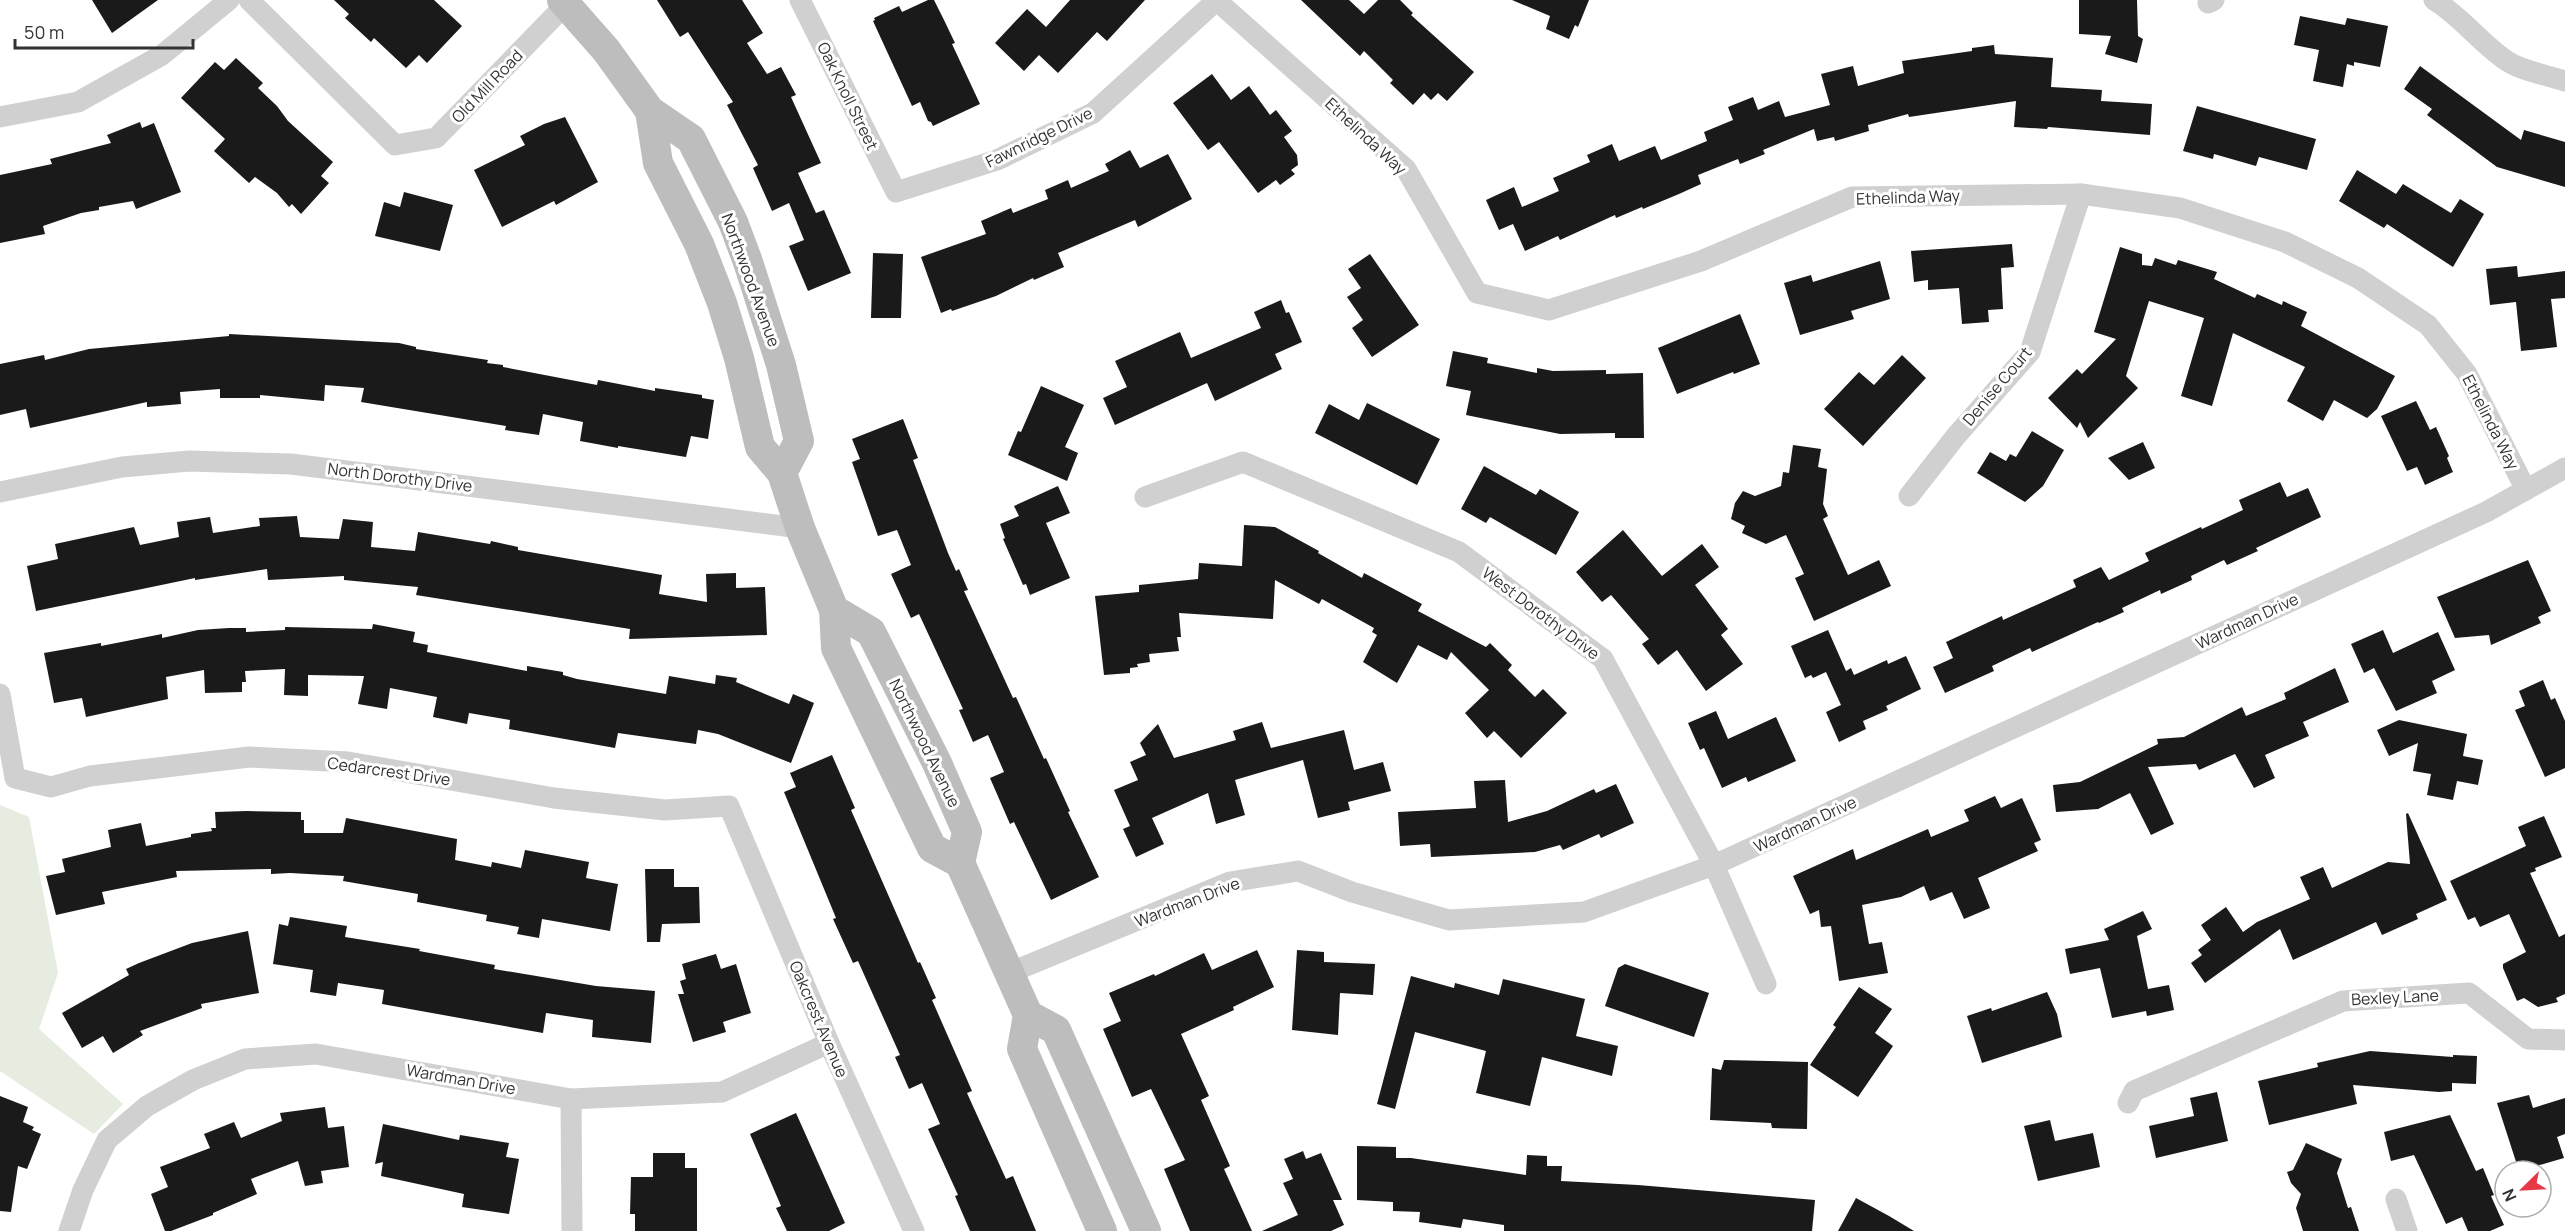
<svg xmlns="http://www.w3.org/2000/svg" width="2565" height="1231" font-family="Manrope,sans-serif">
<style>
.green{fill:#e6ecdf}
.building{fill:#1a1a1a}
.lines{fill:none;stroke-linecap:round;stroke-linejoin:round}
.street{stroke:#d0d0d0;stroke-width:21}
.secondary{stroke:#bdbdbd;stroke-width:30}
.labels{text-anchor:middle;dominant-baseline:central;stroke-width:6;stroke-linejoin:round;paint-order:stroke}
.street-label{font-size:16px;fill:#333;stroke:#fff}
</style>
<rect width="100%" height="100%" fill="#fff"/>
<polygon class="green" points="0,805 29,817 58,973 39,1029 123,1104 94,1134 0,1071"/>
<g class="building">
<polygon points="92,0 158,0 112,33"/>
<polygon points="334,0 434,0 462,26 427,63 419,55 406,68 374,38 371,42 345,18 349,14"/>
<polygon points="657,0 742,0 763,33 747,43 767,74 781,67 796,95 791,97 821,163 798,173 816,213 824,210 851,273 808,291 789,246 804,240 789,203 772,211 753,168 758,165 727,105 733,102 688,32 680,37"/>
<polygon points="928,0 934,0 944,20 955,43 952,44 980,104 933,126 931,122 928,121 920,102 912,106 873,21 875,20 874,18 899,6 902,12"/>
<polygon points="1070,0 1145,0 1107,41 1097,32 1058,73 1039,55 1024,71 995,43 1027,9 1046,27"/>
<polygon points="1301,0 1349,0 1364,14 1378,0 1400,0 1413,13 1411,15 1474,72 1447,101 1438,93 1431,100 1424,93 1413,105 1390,83 1393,80 1364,51 1360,56"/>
<polygon points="1512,0 1589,0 1578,27 1575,25 1569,39 1546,29 1550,16"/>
<polygon points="2079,0 2137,0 2138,36 2143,39 2137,63 2105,54 2111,36 2079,34"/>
<polygon points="2300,16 2345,25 2347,18 2388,26 2380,67 2354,62 2354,66 2347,64 2343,87 2313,81 2319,50 2294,45"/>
<polygon points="1994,45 1995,54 2053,58 2051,87 2102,90 2101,101 2152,104 2150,135 2048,127 2047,129 2014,127 2016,101 1909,117 1908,114 1868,125 1869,131 1835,141 1834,137 1817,141 1814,129 1763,150 1765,154 1740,164 1738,159 1698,175 1701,184 1679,194 1643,209 1642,207 1616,218 1615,215 1560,240 1558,236 1525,251 1513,224 1499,230 1486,200 1514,187 1522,207 1559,191 1553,178 1590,162 1587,155 1612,144 1619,161 1655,146 1661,160 1707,141 1704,132 1733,120 1728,107 1753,97 1758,110 1779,101 1785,117 1830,105 1821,74 1853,66 1858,86 1904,73 1902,61 1972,51 1972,48"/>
<polygon points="236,58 263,83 258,88 277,106 288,121 333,162 321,176 329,183 301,214 292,204 289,207 277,193 255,177 249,183 214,151 225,139 181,98 215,62 224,70"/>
<polygon points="2420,66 2521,140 2524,130 2565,142 2565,187 2497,167 2427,115 2432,109 2404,89"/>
<polygon points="1212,74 1231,100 1249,86 1270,115 1276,110 1292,131 1284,137 1297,155 1298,165 1291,170 1295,174 1280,185 1276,180 1258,193 1219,142 1208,150 1173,103"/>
<polygon points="2197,106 2316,139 2307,170 2259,157 2256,166 2214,154 2213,159 2183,151"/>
<polygon points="565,117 598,182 556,205 554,201 502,227 474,170 525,145 520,136 544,124"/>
<polygon points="140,122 142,128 154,123 181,192 136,209 133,201 99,207 99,210 81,213 43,226 45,234 0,243 0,175 52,164 50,159 111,143 107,135"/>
<polygon points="1130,150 1140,168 1168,154 1192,199 1138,227 1135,220 1058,253 1064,267 1034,280 1033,278 996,296 952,311 951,309 941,313 921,257 986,234 981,221 1011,208 1013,213 1048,199 1045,190 1068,180 1071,188 1109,171 1105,164"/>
<polygon points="2357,170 2396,194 2403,184 2451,213 2460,199 2484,214 2453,267 2387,224 2384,228 2339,201"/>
<polygon points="404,192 453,205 440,251 375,236 384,202 400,207"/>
<polygon points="2012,244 2014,267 2001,268 2003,309 1988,310 1989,322 1962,324 1959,288 1928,290 1928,280 1914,282 1911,251"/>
<polygon points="2120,247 2142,254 2142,265 2152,266 2155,258 2176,265 2178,260 2217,272 2214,279 2255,298 2257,294 2282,305 2283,301 2307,312 2301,326 2395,376 2377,409 2367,418 2334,400 2323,421 2287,401 2305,367 2233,333 2212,406 2181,396 2204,318 2149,301 2126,376 2138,388 2088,438 2080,422 2077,428 2048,398 2077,369 2082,374 2116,339 2094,332"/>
<polygon points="873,253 903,254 901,318 871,318"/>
<polygon points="1370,254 1419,325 1372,357 1352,328 1363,320 1347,297 1361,288 1348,269"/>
<polygon points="1880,261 1890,299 1851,311 1854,319 1800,335 1784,283 1811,275 1813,282"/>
<polygon points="2517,266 2518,277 2565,271 2565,298 2551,299 2557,347 2521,351 2516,302 2490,305 2486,269"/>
<polygon points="1281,300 1286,313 1289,312 1302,342 1275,354 1282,369 1215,401 1207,383 1115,425 1103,398 1127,387 1115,361 1180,332 1191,358 1261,328 1254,312"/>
<polygon points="1740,314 1760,364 1734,374 1733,372 1677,394 1658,348"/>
<polygon points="229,334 399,343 416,347 416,349 488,360 487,363 503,365 503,367 597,385 598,380 655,391 655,388 702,395 702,398 714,400 708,439 691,436 686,457 618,446 618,448 580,441 583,422 543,414 539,435 505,430 506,426 361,402 364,388 325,385 324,401 260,395 260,398 220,398 220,389 180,392 181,404 147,407 147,402 30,428 26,409 0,415 0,364 44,355 45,360 89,349 229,336"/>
<polygon points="1453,351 1488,358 1487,363 1537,373 1537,368 1553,371 1606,370 1606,374 1643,373 1644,438 1615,438 1615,433 1560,434 1466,415 1471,391 1446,386"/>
<polygon points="1902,355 1926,378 1863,446 1824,409 1859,372 1874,385"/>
<polygon points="1041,386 1084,405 1065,447 1078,453 1067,481 1008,455 1018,431 1021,432"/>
<polygon points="2416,401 2430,430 2436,427 2449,456 2447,458 2453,472 2425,485 2417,467 2407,471 2381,416"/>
<polygon points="1367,403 1440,439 1417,485 1315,433 1329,404 1359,420"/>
<polygon points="903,419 918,458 913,460 948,553 956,571 959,569 968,590 964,591 1013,698 1016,697 1044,759 1046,758 1070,811 1068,812 1099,877 1051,900 1014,822 1010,824 990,778 1004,772 988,735 973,742 959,710 963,709 919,614 911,618 891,574 911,565 897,530 878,536 852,462 860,459 852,439"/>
<polygon points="2032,431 2064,450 2043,486 2025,502 1977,473 1990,452 2006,461 2010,454 2016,457"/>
<polygon points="2143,442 2155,468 2129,480 2108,458"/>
<polygon points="1793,445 1821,449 1818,467 1827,469 1823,504 1828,516 1823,519 1848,575 1879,560 1891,586 1814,621 1795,578 1804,574 1786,535 1766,544 1742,533 1745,526 1731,519 1735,503 1743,491 1755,496 1781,486 1783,472 1789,473"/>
<polygon points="1484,466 1536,495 1540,489 1579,512 1556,555 1490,517 1486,523 1461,509"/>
<polygon points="2280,482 2287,497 2308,488 2321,517 2256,548 2258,551 2227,565 2224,560 2191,576 2192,580 2161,594 2160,590 2122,608 2124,612 2099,623 2098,622 2032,652 2030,648 1992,666 1994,671 1945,693 1933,667 1953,658 1946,642 2002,616 2003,620 2076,587 2073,580 2101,567 2109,580 2149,561 2145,553 2201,527 2202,529 2243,510 2239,500"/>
<polygon points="1058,486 1070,513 1046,523 1070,578 1030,595 1026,584 1023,585 1003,539 1005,538 1000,524 1019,516 1014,506"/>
<polygon points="297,516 300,537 339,539 343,519 373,522 371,547 415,551 418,532 490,544 491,541 518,547 518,550 662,575 659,594 707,602 706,574 736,573 736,588 765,587 767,635 629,639 630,629 416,595 418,587 344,580 344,576 268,580 267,569 195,580 195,578 36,611 27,566 58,559 55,544 134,527 140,545 179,537 177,522 210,517 213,533 260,526 259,518"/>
<polygon points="1244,525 1275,527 1319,551 1318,553 1362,578 1364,573 1422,604 1418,611 1486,647 1490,643 1512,665 1508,670 1535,697 1543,689 1567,713 1521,758 1494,731 1487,738 1465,713 1489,690 1451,652 1447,660 1418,645 1397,683 1363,662 1377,635 1372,632 1374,628 1322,599 1319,604 1275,580 1273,619 1179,613 1181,637 1177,637 1179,651 1149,654 1150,662 1137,664 1138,667 1130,668 1130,673 1104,675 1095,596 1139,592 1139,585 1198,579 1199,563 1242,566"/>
<polygon points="1623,530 1662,576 1702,544 1719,567 1695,585 1728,629 1721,635 1743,664 1706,691 1677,650 1658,665 1642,644 1649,639 1611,595 1602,602 1576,572"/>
<polygon points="2528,560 2551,611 2538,617 2541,623 2491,645 2489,635 2455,638 2437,597"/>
<polygon points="373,624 415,632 413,642 428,645 427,652 527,671 527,666 563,672 563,675 577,679 666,694 669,676 715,684 716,675 737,678 736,682 789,704 793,694 814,703 791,763 718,734 698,730 696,744 618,733 615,748 509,729 510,720 469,713 467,724 433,717 437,697 390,688 387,709 358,704 364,676 308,675 308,696 284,695 285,669 245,671 246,682 242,682 242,692 205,693 204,670 166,677 168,699 86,717 82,698 54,703 44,653 101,643 101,646 162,634 162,638 198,630 229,628 246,628 246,632 285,630 285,627 372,629"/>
<polygon points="1828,630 1846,671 1851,668 1854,675 1887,660 1888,664 1906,656 1921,689 1886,706 1888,710 1863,721 1866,729 1839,742 1826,712 1841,705 1826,672 1813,678 1811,675 1805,678 1791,646"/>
<polygon points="2383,630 2393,653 2438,632 2455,670 2432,681 2437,693 2396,711 2374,668 2364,673 2351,644"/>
<polygon points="2335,668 2349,702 2303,722 2309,736 2265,755 2275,778 2254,788 2235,754 2199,770 2196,764 2148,767 2174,824 2151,835 2130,793 2098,809 2056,812 2053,785 2080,782 2158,744 2157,739 2184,737 2242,707 2246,716 2286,699 2284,693"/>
<polygon points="2543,680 2551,700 2555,698 2565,721 2565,768 2545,777 2515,710 2525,706 2519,691"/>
<polygon points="1716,711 1728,739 1776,717 1796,761 1748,782 1746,777 1722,788 1704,748 1700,750 1688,723"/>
<polygon points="2399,720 2467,734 2463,756 2483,760 2478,785 2457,781 2453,800 2427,795 2431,774 2413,771 2418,743 2389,756 2377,730"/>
<polygon points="1262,722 1271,748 1344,730 1354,770 1383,762 1391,791 1348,802 1350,810 1318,818 1303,760 1235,780 1245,815 1216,824 1208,793 1152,818 1164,844 1136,857 1123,829 1130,826 1114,790 1138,780 1130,762 1146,755 1140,743 1158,724 1174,758 1236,740 1233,731"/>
<polygon points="832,755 855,808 851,810 918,963 920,962 936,998 932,1000 972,1091 967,1093 1006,1179 1013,1176 1036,1231 970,1231 955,1196 958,1195 928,1129 940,1124 922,1083 909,1089 895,1057 900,1055 858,961 853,963 833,919 836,918 784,792 796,787 790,773"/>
<polygon points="1505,780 1508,822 1547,811 1594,789 1596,793 1616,784 1634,823 1601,838 1599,834 1563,850 1560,845 1535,852 1431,857 1430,844 1400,846 1398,812 1476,808 1474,781"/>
<polygon points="1995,796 2001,808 2022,798 2041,840 2034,843 2038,851 1978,878 1990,908 1964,919 1952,892 1930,901 1924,886 1901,897 1862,905 1869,944 1882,942 1888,973 1839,981 1831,926 1821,927 1819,910 1810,914 1793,876 1853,849 1856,860 1928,829 1931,837 1969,821 1964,810"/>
<polygon points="247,811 301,812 301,820 304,820 304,833 343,833 346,818 457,839 455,860 491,867 492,862 521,868 525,850 589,862 586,878 618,884 610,931 542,919 539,938 517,934 519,927 486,921 487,915 417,902 418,894 343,881 344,876 290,873 271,874 271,869 176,871 177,877 102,892 105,904 56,915 46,876 65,872 62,859 111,847 108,830 141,823 146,846 191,837 191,834 212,831 211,828 216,828 215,812"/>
<polygon points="2408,813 2447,900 2416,914 2418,919 2382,935 2376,922 2293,960 2280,929 2205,983 2191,963 2202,955 2198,950 2211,940 2201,925 2226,907 2243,932 2257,922 2310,899 2300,877 2323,867 2332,888 2388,862 2410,864 2406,814"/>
<polygon points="2544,816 2562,857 2535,868 2536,871 2530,873 2559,937 2565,934 2565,994 2556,998 2558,1002 2538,1007 2524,998 2517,1001 2503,968 2503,964 2526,952 2509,914 2480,927 2475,917 2468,920 2450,881 2526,846 2518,827"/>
<polygon points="645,869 674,869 674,887 699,887 700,923 662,924 660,942 647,942"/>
<polygon points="2143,911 2152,929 2137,936 2148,989 2169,985 2174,1010 2147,1016 2146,1011 2112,1018 2100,968 2070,974 2065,949 2109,940 2104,929"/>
<polygon points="290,917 347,926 345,937 420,949 419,951 495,965 494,969 596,986 655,991 651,1043 592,1037 593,1020 546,1013 543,1033 382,1004 384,990 338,983 336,996 310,992 313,970 273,964 279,924 288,926"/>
<polygon points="248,931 259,993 201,1004 202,1008 140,1031 143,1035 113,1053 103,1036 82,1048 62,1013 129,975 126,969 139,963 192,943"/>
<polygon points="1257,950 1274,987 1233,1007 1234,1010 1181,1034 1209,1096 1201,1100 1230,1166 1224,1169 1252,1231 1190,1231 1164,1169 1185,1160 1151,1089 1132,1097 1103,1029 1121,1021 1109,993 1154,974 1155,976 1204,953 1212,970"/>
<polygon points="1297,950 1324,952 1324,962 1375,964 1373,995 1340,993 1338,1035 1292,1030"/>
<polygon points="716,954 721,969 736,964 751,1013 723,1022 726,1032 693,1042 678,994 684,994 680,981 686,979 682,964"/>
<polygon points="1625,964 1709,993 1694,1037 1605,1006 1618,968"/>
<polygon points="1411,976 1454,988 1455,983 1499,995 1503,979 1585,999 1576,1036 1618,1046 1612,1076 1542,1057 1530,1106 1476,1093 1486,1051 1415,1032 1395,1109 1377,1104"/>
<polygon points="1859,987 1892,1009 1875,1033 1893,1046 1858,1097 1810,1065 1836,1027 1833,1025"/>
<polygon points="2047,992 2057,1014 2062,1037 1982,1063 1967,1016 1991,1008 1992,1011"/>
<polygon points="2370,1051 2453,1057 2453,1055 2477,1056 2476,1084 2452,1083 2452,1091 2439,1092 2353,1085 2357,1104 2269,1125 2258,1081 2318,1067 2317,1063"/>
<polygon points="1724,1060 1808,1062 1807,1129 1772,1128 1771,1123 1710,1120 1712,1068 1721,1070"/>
<polygon points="2217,1092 2228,1141 2156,1158 2149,1126 2194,1116 2190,1098"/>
<polygon points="2529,1095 2533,1108 2565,1098 2565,1134 2557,1137 2564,1158 2519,1171 2497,1103"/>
<polygon points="0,1096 28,1107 23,1122 34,1127 32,1130 41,1134 27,1169 18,1166 11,1212 0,1211"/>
<polygon points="325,1107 328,1128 344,1126 349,1167 321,1171 323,1183 305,1186 298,1161 251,1179 257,1194 213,1213 213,1215 171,1231 165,1231 151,1194 168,1187 160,1167 210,1148 204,1134 234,1122 241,1138 282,1121 280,1113"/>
<polygon points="796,1113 845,1223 829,1231 787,1231 776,1208 781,1206 750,1134"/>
<polygon points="2450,1115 2476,1171 2483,1168 2494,1195 2491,1196 2504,1225 2490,1231 2468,1231 2462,1217 2446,1224 2414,1155 2391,1161 2384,1132"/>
<polygon points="2050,1120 2055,1141 2093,1133 2100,1167 2038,1181 2024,1126"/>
<polygon points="383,1124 459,1140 460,1135 509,1143 506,1157 519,1159 509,1214 462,1207 464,1194 381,1176 383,1162 375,1164"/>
<polygon points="2306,1143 2342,1159 2337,1173 2348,1208 2351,1207 2359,1231 2303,1231 2296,1208 2301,1194 2291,1183 2287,1172 2293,1170"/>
<polygon points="1357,1146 1396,1147 1396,1158 1411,1158 1526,1175 1527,1155 1547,1156 1547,1166 1562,1166 1561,1181 1638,1185 1815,1200 1812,1231 1504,1231 1504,1225 1463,1219 1461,1228 1419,1222 1420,1212 1393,1211 1393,1202 1357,1200"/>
<polygon points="1303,1151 1306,1159 1321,1153 1342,1200 1333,1200 1344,1225 1331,1231 1262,1231 1298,1215 1283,1183 1293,1179 1284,1159"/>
<polygon points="653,1153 685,1153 685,1168 697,1168 697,1231 635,1231 635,1214 630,1214 631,1177 653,1177"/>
<polygon points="1856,1198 1889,1216 1914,1231 1838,1231"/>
</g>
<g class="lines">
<g class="street">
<polyline points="249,0 395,145 436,138 570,0"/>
<polyline points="800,0 896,192 997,160 1093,113 1217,0"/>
<polyline points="1216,0 1406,169 1477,293 1549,310 1701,261 1852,197 2081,194 2180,208 2285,242 2358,278 2428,325 2467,374 2526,490"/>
<path d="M2434,0C2461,16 2480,43 2507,61C2522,71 2547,75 2565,81"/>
<polyline points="2208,3 2214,0"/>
<polyline points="0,117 78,102 162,55 229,0"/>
<polyline points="0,492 122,467 189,461 291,464 800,528"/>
<polyline points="1909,496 1956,436 2030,352 2081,194"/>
<polyline points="1145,497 1243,462 1459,552 1603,659 1714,865 1766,984"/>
<polyline points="0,694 15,778 51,787 90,776 249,757 348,762 554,798 665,810 729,806 829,1043 914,1231"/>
<polyline points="1009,973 1230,882 1298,871 1352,892 1449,920 1584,912 1714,865 2486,512 2565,468"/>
<polyline points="571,1099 572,1231"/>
<polyline points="2128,1103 2134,1091 2343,1001 2469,993 2528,1039 2565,1040"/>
<polyline points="2396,1199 2407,1231"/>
<polyline points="69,1231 83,1190 107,1140 147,1106 193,1080 245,1059 316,1054 571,1099 722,1092 829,1043"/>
</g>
<g class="secondary">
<polyline points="562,0 606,50 650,111 691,139 733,222 748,262 781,365 799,441 782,473"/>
<polyline points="650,111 658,163 699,244 722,303 739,358 760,447 782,473 800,528 834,610 836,648 932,848 960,863"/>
<polyline points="834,610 871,632 937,763 967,832 960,863 1028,1015 1022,1049 1102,1231"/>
<polyline points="1028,1015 1056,1030 1146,1231"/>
</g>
</g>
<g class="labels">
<g class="street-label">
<text transform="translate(487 86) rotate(-46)">Old Mill Road</text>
<text transform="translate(848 96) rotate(64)">Oak Knoll Street</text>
<text transform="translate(1366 136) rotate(43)">Ethelinda Way</text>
<text transform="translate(1039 137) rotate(-26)">Fawnridge Drive</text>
<text transform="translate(1908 197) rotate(-2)">Ethelinda Way</text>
<text transform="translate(751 280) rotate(70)">Northwood Avenue</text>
<text transform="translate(1997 386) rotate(-50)">Denise Court</text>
<text transform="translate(2491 422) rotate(63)">Ethelinda Way</text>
<text transform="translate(400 477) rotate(7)">North Dorothy Drive</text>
<text transform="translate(1541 613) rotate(37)">West Dorothy Drive</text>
<text transform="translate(2247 621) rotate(-25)">Wardman Drive</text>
<text transform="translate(925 743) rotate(64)">Northwood Avenue</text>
<text transform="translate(389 771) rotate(8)">Cedarcrest Drive</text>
<text transform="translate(1805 824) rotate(-25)">Wardman Drive</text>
<text transform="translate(1187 902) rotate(-21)">Wardman Drive</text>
<text transform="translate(2395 997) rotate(-3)">Bexley Lane</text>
<text transform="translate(819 1019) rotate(67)">Oakcrest Avenue</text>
<text transform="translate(461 1079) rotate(10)">Wardman Drive</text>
</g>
</g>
<g transform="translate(2523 1189) rotate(246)"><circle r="28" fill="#ffffff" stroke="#adadad" stroke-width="1.5"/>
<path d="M0-4.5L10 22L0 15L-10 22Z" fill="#e63946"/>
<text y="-9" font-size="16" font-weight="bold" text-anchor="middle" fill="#333333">N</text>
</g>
<path d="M15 39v9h178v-9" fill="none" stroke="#333333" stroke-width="3"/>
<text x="24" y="39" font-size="18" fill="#333333" stroke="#ffffff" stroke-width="4.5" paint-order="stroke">50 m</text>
</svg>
